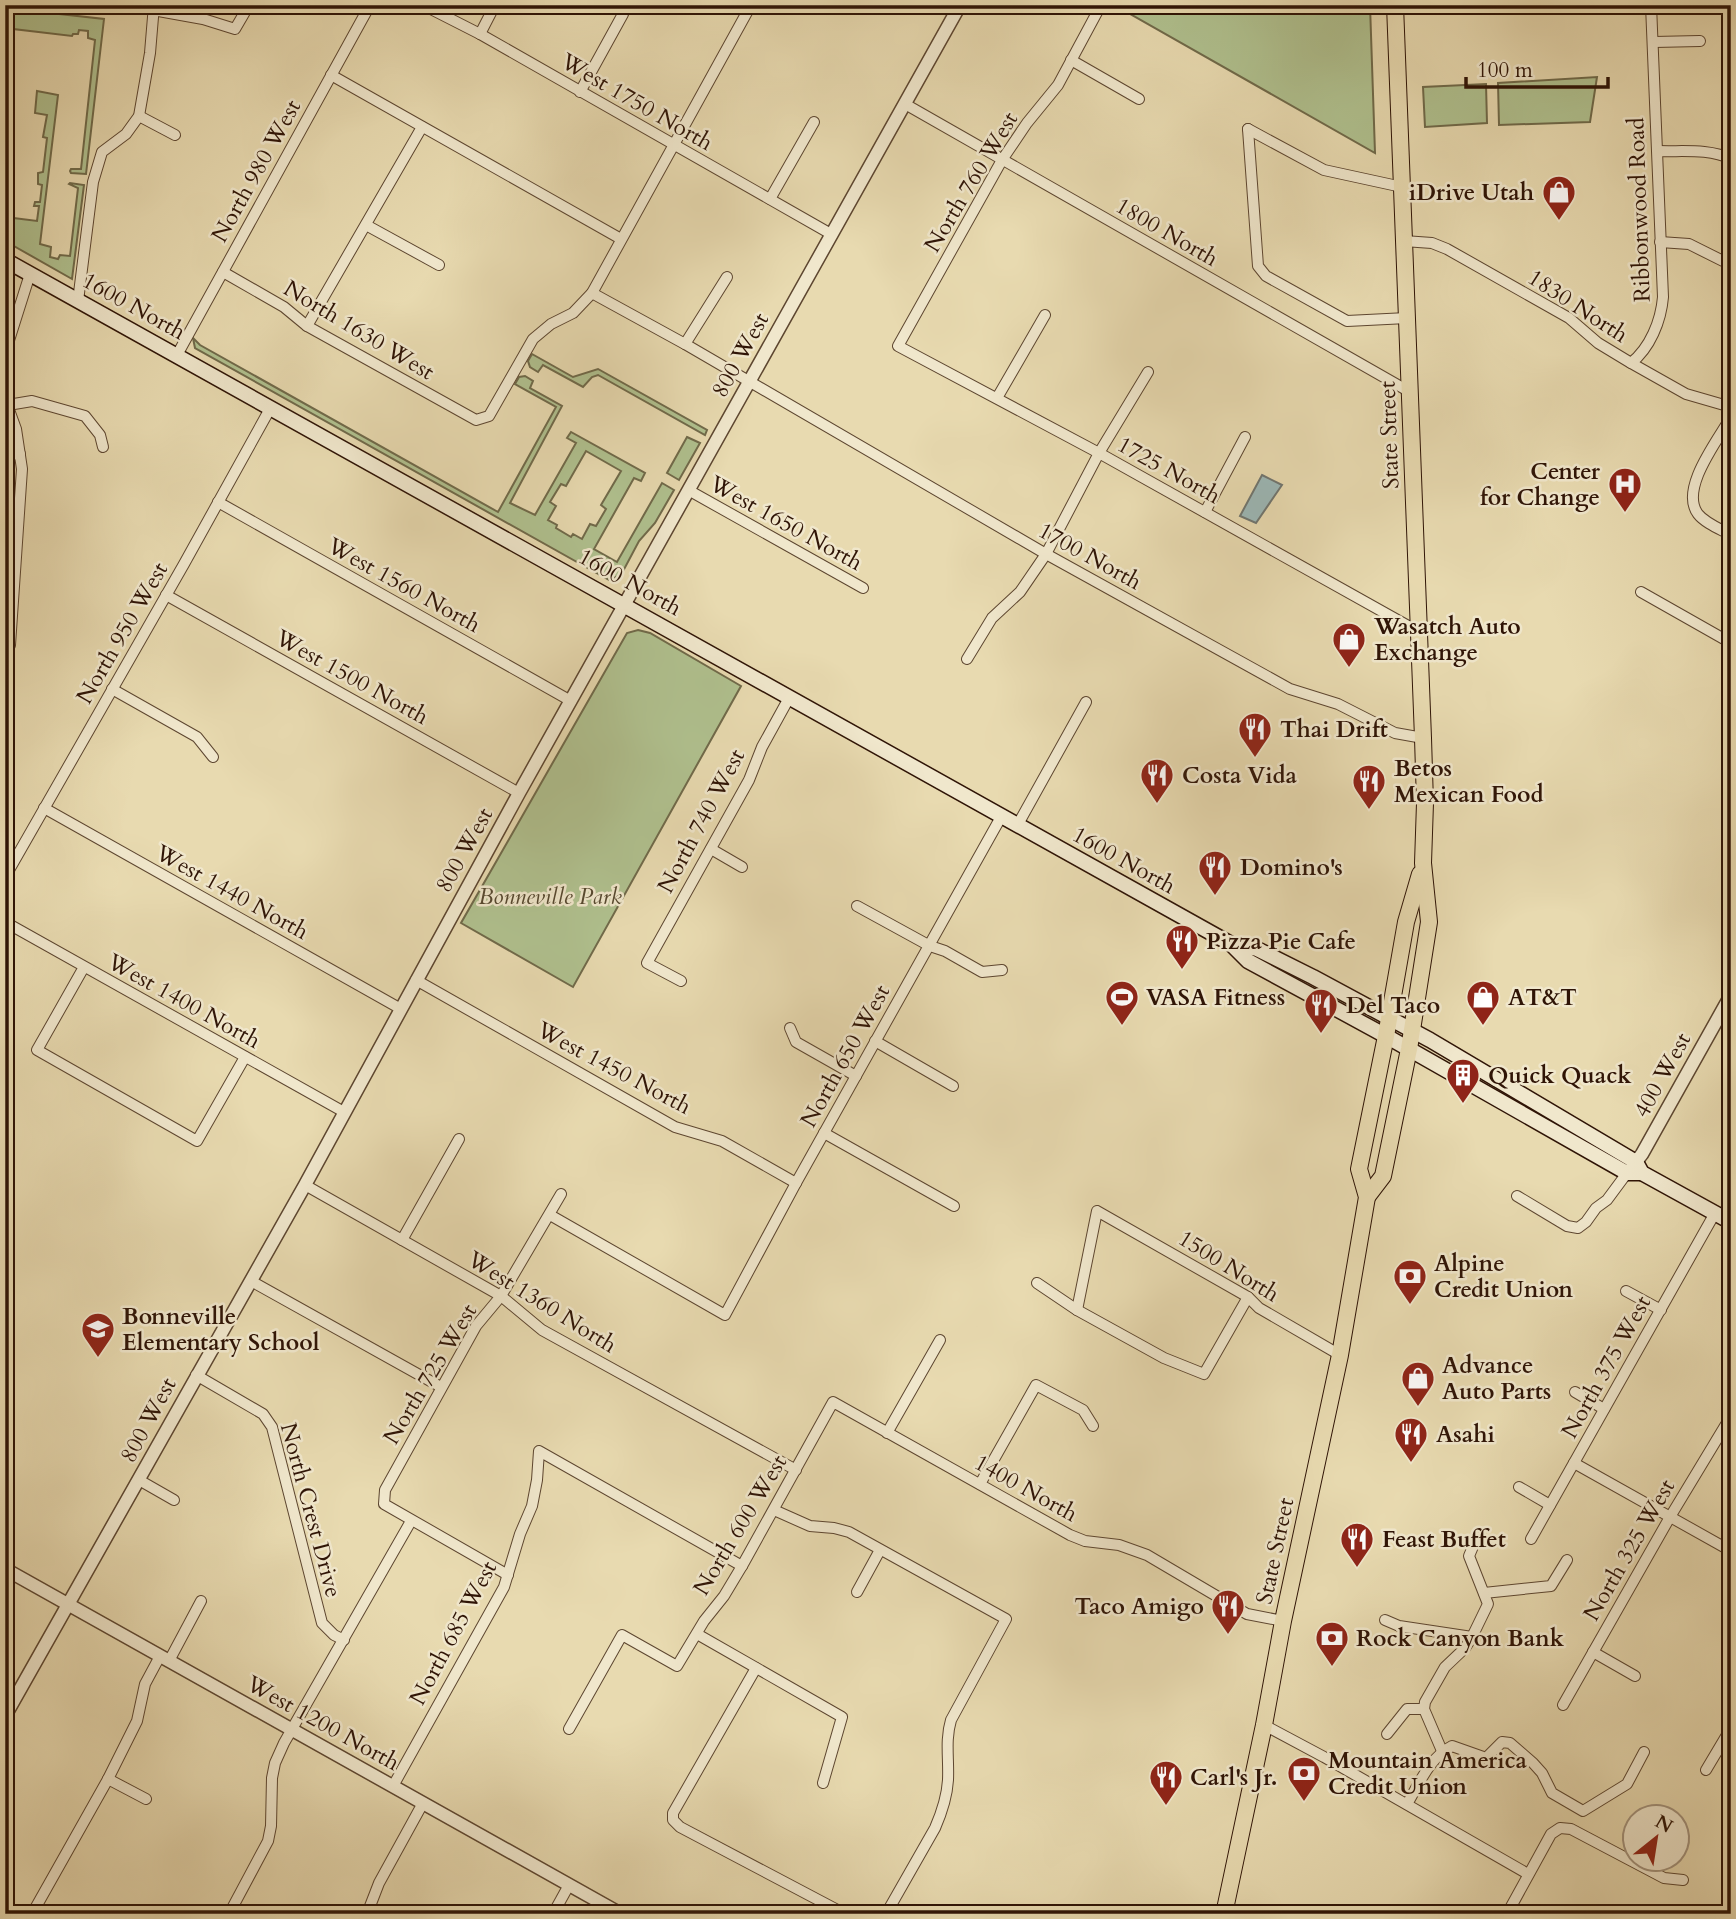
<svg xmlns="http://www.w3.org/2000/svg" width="1736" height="1919" font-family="Cardo,serif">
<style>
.green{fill:#b0c18f;stroke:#706a4a;stroke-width:2;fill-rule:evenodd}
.water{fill:#9cb8b7;stroke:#707670;stroke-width:2}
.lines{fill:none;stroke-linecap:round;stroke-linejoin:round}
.minor-casing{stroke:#5d4630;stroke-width:12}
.tertiary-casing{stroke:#5d4630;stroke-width:15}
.secondary-casing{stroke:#2f1406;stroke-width:17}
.primary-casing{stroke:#2f1406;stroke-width:18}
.minor{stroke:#f0e7cc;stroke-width:10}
.tertiary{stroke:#f0e7cc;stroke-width:12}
.secondary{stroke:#f0e7cc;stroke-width:14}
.primary{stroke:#e8dab0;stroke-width:16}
.labels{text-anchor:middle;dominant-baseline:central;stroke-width:5;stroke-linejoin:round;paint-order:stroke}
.street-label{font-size:23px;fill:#2f1406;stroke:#f0e7cc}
.poi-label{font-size:23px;font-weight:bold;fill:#2f1406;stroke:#f0e7cc;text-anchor:start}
.park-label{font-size:23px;font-style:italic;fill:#56482f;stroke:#f0e7cc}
</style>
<rect width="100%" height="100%" fill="#e8dab0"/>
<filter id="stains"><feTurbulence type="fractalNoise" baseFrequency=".00286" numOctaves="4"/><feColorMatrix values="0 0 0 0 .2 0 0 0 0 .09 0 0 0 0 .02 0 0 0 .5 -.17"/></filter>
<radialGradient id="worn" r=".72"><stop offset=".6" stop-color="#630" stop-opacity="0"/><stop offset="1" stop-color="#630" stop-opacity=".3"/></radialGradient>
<g class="green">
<polygon points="1119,5 1370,5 1375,153 1118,7"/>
<polygon points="5,8 104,19 86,174 71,173 70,171 71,169 81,169 95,40 88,38 88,31 79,30 78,34 73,34 72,36 5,28"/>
<polygon points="1597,77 1590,122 1499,125 1498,83"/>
<polygon points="1486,84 1487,123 1425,127 1423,87"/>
<polygon points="37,91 58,95 40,244 51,247 50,257 58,259 60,255 70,256 78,188 69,184 70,183 84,185 72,279 5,241 5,217 37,221 39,206 34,206 35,202 40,202 42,185 38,184 38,173 43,172 47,138 43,137 47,115 35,113"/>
<path d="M193,338L200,345L498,512L556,407L515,384L519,377L525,376L533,381L530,388L562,406L510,503L535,515L576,443L567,438L571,432L645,473L641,481L634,478L594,549L617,562L662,483L674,490L655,523L639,541L621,575L609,580L195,348ZM586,451L621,471L601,505L606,509L596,526L590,524L582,539L573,534L571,537L556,528L557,525L548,520L556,506L550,502L561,484L566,486Z"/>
<polygon points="532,354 573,377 598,369 707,430 705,435 598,375 592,377 583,387 543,365 538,372 530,367 528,361"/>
<polygon points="687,437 700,443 679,480 667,473"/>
<polygon points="638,630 650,633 741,686 573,987 461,923 627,633"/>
</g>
<polygon class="water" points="1262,475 1282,485 1256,523 1240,516"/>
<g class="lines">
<defs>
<g id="minor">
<polyline points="423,5 480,34 831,234"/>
<polyline points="1101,5 1058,85 1027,123 1002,160 898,346 1099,453 1419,632"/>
<polyline points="153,10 203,19 235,29 249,5"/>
<polyline points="480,34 495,5"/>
<polyline points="1654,42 1700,41"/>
<polyline points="1071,60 1139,99"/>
<polyline points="331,75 621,239"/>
<polyline points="580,92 623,14"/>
<polyline points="905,104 1410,392"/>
<polyline points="139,116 175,135"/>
<polyline points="1248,129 1258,266 1266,276 1347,321 1407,318"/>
<polyline points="1248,129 1324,170 1402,187"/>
<path d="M1658,151C1681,152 1709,148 1731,159"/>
<polyline points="770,199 814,122"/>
<polyline points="366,225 439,265"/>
<polyline points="1404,241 1432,243 1447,249 1569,318 1598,343 1631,363 1686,394 1731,407"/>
<polyline points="1660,242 1689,244 1731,265"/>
<polyline points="223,272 284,307 307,326 476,420 489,416 533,339 551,324 573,313 592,293 751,5"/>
<polyline points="592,293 685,344 1046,554 1290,689 1338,704 1395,733 1423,738"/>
<polyline points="78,301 93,182 102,152 126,134 139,116 150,53 154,5"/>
<polyline points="307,326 422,127"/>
<polyline points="685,344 727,277"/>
<polyline points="5,353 30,274"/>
<polyline points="177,355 370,5"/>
<path d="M1631,363C1650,348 1661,321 1663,297L1651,5"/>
<polyline points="997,398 1045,315"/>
<polyline points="5,399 16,429 22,469 10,645 5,653"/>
<polyline points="8,405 32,401 85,416 100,435 103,447"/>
<path d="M1731,417C1718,440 1679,489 1698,514C1705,523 1720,529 1731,535"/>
<polyline points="5,455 20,454"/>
<polyline points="690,491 863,588"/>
<polyline points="218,502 571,701"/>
<polyline points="1205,512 1245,437"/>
<polyline points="1641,592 1731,643"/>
<polyline points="166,595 519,793"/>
<polyline points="967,659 992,618 1020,592 1046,554 1099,453 1148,372"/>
<polyline points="112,689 197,737 213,757"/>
<polyline points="44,808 401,1009"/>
<polyline points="1017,826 1086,702"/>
<polyline points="711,849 742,867"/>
<polyline points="5,877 184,564 271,407"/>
<polyline points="857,906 930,946 945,951 982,972 1002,970"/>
<polyline points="5,922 344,1112"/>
<polyline points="84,967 37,1050 197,1141 245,1057"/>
<polyline points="416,980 675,1127 722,1141 796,1183"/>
<polyline points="681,981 647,963 749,780 762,747 789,698"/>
<polyline points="790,1028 796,1042 856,1076"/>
<polyline points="875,1041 953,1086"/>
<polyline points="824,1133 954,1206"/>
<polyline points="305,1185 501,1296 542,1330 796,1470"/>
<polyline points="1517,1196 1567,1226 1578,1228 1586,1222 1596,1208 1607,1200 1627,1173"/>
<polyline points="550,1215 725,1315 796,1183 1001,817"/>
<polyline points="402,1240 459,1139"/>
<polyline points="251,1281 441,1387"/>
<polyline points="1037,1283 1077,1310 1164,1358 1204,1374 1248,1297"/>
<polyline points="1626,1291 1661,1310"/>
<polyline points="1077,1310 1097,1211 1248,1297 1259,1308 1340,1355"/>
<polyline points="196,1375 263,1414 272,1427 322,1623 334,1635 344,1640"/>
<polyline points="1575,1392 1604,1409"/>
<polyline points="887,1433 940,1340"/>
<polyline points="1574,1463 1731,1551"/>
<polyline points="139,1480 174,1500"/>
<polyline points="980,1484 1036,1385 1083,1410 1093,1426"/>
<polyline points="1519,1487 1550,1505"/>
<path d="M774,1510L810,1526L834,1528L849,1532L1006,1619L951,1720C945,1740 949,1759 948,1780C947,1797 942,1812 935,1828L886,1914"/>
<polyline points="1531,1539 1715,1213"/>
<polyline points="508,1575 384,1504 385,1490 476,1326 501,1296 561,1194"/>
<polyline points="857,1592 880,1550"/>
<polyline points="1484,1593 1551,1586 1567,1560"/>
<polyline points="1385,1620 1399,1626 1472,1637"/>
<polyline points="697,1634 842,1717 823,1783"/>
<polyline points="1593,1652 1635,1676"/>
<polyline points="169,1661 201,1601"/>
<polyline points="756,1668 673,1813 673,1820 680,1827 845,1914"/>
<polyline points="1563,1705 1670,1517 1731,1416"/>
<polyline points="1264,1725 1324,1757 1528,1874"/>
<polyline points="569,1729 622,1635 677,1666 704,1621 724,1596 742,1566 833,1402 1070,1535 1085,1541 1119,1545 1147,1555 1247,1614 1283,1621"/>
<polyline points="1387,1734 1407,1709 1424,1709"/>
<polyline points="1442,1751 1424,1709 1425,1702 1445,1667 1465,1648 1472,1637 1488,1604 1469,1556 1477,1537"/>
<polyline points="1706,1770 1731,1728"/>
<polyline points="108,1779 146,1799"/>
<polyline points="393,1786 504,1587 520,1534 532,1506 537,1480 539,1451 742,1566"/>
<path d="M1407,1804C1419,1784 1430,1757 1452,1746L1486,1758L1502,1742L1510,1743L1533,1763L1542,1773L1552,1793L1583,1811L1627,1784L1644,1752"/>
<polyline points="32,1914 108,1779 137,1721 145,1684 160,1656"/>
<polyline points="229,1914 268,1841 271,1826 272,1778 275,1763 284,1743 411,1521"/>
<polyline points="367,1914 379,1883 423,1803"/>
<polyline points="553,1914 569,1885"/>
<polyline points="1507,1914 1551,1834 1560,1828 1571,1829 1664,1878 1683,1880"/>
</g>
<g id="tertiary">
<polyline points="1632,1167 1642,1154 1731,995"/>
<polyline points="5,1569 621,1914"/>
<polyline points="5,1716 305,1185 519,793 960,5"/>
</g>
<g id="secondary">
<polyline points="5,260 1231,944 1248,961 1386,1036 1627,1173 1642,1173"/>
<polyline points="1231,944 1257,949 1313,977 1430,1040 1636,1162 1642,1173 1731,1222"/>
</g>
<g id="primary">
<polyline points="1367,1197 1383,1176 1409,1049 1429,922 1423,863 1425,803 1423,738 1395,5"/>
<polyline points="1224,1914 1264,1725 1283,1621 1340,1355 1367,1197 1359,1169 1386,1036 1406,922 1420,874"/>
</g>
</defs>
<use href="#minor" class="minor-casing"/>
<use href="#tertiary" class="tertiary-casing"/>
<use href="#secondary" class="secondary-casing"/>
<use href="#primary" class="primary-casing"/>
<use href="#minor" class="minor"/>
<use href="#tertiary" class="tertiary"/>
<use href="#secondary" class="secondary"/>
<use href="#primary" class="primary"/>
</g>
<defs>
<symbol id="shop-pin" viewBox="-11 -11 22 30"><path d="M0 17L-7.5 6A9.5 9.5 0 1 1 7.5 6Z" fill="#8f2418" stroke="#f0e7cc"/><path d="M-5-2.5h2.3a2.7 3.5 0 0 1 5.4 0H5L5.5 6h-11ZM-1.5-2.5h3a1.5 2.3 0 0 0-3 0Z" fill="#fff"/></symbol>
<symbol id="hospital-pin" viewBox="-11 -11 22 30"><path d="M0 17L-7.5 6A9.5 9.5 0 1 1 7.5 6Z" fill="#8f2418" stroke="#f0e7cc"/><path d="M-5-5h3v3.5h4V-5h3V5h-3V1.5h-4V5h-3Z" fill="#fff"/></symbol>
<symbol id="restaurant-pin" viewBox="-11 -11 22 30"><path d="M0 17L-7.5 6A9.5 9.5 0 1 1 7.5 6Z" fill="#8f2418" stroke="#f0e7cc"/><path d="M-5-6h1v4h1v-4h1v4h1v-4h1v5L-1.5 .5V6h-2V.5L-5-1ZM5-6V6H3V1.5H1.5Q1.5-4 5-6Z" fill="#fff"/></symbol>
<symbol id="stadium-pin" viewBox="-11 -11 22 30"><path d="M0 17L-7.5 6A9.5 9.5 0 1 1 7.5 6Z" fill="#8f2418" stroke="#f0e7cc"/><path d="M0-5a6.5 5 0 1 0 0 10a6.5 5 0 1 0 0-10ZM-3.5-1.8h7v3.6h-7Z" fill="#fff"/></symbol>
<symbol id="building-pin" viewBox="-11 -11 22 30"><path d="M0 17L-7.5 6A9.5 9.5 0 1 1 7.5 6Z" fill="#8f2418" stroke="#f0e7cc"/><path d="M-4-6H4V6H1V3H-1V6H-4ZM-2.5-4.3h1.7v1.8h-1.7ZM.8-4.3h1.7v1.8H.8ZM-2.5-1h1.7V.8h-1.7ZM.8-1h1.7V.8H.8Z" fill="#fff"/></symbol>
<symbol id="bank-pin" viewBox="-11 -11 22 30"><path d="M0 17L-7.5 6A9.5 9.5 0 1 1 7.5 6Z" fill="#8f2418" stroke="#f0e7cc"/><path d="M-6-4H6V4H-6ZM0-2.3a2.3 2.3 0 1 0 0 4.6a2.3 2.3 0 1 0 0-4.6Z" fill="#fff"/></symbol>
<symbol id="school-pin" viewBox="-11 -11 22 30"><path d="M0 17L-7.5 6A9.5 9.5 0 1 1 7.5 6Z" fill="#8f2418" stroke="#f0e7cc"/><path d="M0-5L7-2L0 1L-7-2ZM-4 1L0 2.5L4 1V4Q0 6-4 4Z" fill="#fff"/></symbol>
</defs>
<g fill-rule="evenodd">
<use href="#shop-pin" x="1540" y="173" width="38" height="52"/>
<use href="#hospital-pin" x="1606" y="465" width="38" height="52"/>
<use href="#shop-pin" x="1330" y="620" width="38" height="52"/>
<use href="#restaurant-pin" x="1236" y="710" width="38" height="52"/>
<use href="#restaurant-pin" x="1138" y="756" width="38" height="52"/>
<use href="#restaurant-pin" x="1350" y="762" width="38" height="52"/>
<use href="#restaurant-pin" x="1196" y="848" width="38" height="52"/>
<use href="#restaurant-pin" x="1163" y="922" width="38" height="52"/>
<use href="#stadium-pin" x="1103" y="978" width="38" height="52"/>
<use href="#shop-pin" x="1464" y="978" width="38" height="52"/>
<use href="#restaurant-pin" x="1302" y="986" width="38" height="52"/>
<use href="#building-pin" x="1444" y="1056" width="38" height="52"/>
<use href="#bank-pin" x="1391" y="1257" width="38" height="52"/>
<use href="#school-pin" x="79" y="1310" width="38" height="52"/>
<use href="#shop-pin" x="1399" y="1359" width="38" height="52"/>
<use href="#restaurant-pin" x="1392" y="1415" width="38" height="52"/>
<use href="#restaurant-pin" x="1338" y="1520" width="38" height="52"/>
<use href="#restaurant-pin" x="1209" y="1587" width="38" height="52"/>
<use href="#bank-pin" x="1313" y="1619" width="38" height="52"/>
<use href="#bank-pin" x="1285" y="1754" width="38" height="52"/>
<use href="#restaurant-pin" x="1147" y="1758" width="38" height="52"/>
</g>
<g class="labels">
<g class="street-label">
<text transform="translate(637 102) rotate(30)">West 1750 North</text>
<text transform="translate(256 171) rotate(-61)">North 980 West</text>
<text transform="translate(971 182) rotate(-59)">North 760 West</text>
<text transform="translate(1639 210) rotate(-92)">Ribbonwood Road</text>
<text transform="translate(1167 232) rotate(30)">1800 North</text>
<text transform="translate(134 306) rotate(29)">1600 North</text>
<text transform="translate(1578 306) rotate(33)">1830 North</text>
<text transform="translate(359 330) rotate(31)">North 1630 West</text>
<text transform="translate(740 355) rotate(-61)">800 West</text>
<text transform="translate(1389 435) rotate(-92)">State Street</text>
<text transform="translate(1169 470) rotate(29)">1725 North</text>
<text transform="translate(786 523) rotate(29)">West 1650 North</text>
<text transform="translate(1090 556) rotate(29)">1700 North</text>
<text transform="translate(630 582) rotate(29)">1600 North</text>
<text transform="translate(404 585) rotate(29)">West 1560 North</text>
<text transform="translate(122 633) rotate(-60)">North 950 West</text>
<text transform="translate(352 677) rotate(29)">West 1500 North</text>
<text transform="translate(701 821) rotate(-62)">North 740 West</text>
<text transform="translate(464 850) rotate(-61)">800 West</text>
<text transform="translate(1124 860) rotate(29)">1600 North</text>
<text transform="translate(232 892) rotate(29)">West 1440 North</text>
<text transform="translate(184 1001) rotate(29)">West 1400 North</text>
<text transform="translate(845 1056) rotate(-61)">North 650 West</text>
<text transform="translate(614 1068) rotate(28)">West 1450 North</text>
<text transform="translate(1662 1075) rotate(-61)">400 West</text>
<text transform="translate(1229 1266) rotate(32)">1500 North</text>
<text transform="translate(542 1302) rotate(32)">West 1360 North</text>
<text transform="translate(1606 1367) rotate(-61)">North 375 West</text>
<text transform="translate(430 1374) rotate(-59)">North 725 West</text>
<text transform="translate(148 1420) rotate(-62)">800 West</text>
<text transform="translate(1026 1488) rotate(29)">1400 North</text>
<text transform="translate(311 1510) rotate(75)">North Crest Drive</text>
<text transform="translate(740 1525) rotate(-59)">North 600 West</text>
<text transform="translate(1629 1550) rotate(-60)">North 325 West</text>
<text transform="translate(1275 1551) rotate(-78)">State Street</text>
<text transform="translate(453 1633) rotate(-62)">North 685 West</text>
<text transform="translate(323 1723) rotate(29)">West 1200 North</text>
</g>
<g class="poi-label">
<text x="1534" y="192" text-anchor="end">iDrive Utah</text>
<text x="1600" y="471" text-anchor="end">Center<tspan x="1600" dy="26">for Change</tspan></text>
<text x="1374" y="626">Wasatch Auto<tspan x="1374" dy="26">Exchange</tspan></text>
<text x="1280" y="729">Thai Drift</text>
<text x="1394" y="768">Betos<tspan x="1394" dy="26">Mexican Food</tspan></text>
<text x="1182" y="775">Costa Vida</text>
<text x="1240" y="867">Domino's</text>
<text x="1206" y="941">Pizza Pie Cafe</text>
<text x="1146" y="997">VASA Fitness</text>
<text x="1508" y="997">AT&amp;T</text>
<text x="1346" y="1005">Del Taco</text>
<text x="1488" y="1075">Quick Quack</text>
<text x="1434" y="1263">Alpine<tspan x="1434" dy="26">Credit Union</tspan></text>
<text x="122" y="1316">Bonneville<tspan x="122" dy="26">Elementary School</tspan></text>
<text x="1442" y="1365">Advance<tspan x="1442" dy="26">Auto Parts</tspan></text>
<text x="1436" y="1434">Asahi</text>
<text x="1382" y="1539">Feast Buffet</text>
<text x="1204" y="1606" text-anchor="end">Taco Amigo</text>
<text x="1356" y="1638">Rock Canyon Bank</text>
<text x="1328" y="1760">Mountain America<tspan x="1328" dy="26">Credit Union</tspan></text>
<text x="1190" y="1777">Carl's Jr.</text>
</g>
<g class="park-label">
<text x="550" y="896">Bonneville Park</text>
</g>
</g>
<rect width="1736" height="1919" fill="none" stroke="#e8dab0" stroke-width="28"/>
<rect x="7" y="7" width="1722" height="1905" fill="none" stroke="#2f1406" stroke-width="3.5"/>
<rect x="14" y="14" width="1708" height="1891" fill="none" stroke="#2f1406" stroke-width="2"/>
<g transform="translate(1656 1838) rotate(30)"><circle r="33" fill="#f0e7cc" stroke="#a3937d" stroke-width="2"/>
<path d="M0-5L12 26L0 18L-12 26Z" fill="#8f2418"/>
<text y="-10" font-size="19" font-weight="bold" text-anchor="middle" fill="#2f1406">N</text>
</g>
<path d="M1466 77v10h142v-10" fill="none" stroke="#2f1406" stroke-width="3.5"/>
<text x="1477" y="77" font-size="21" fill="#2f1406" stroke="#f0e7cc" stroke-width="5" paint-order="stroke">100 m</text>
<rect width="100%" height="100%" filter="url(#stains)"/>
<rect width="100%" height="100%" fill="url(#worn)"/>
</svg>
